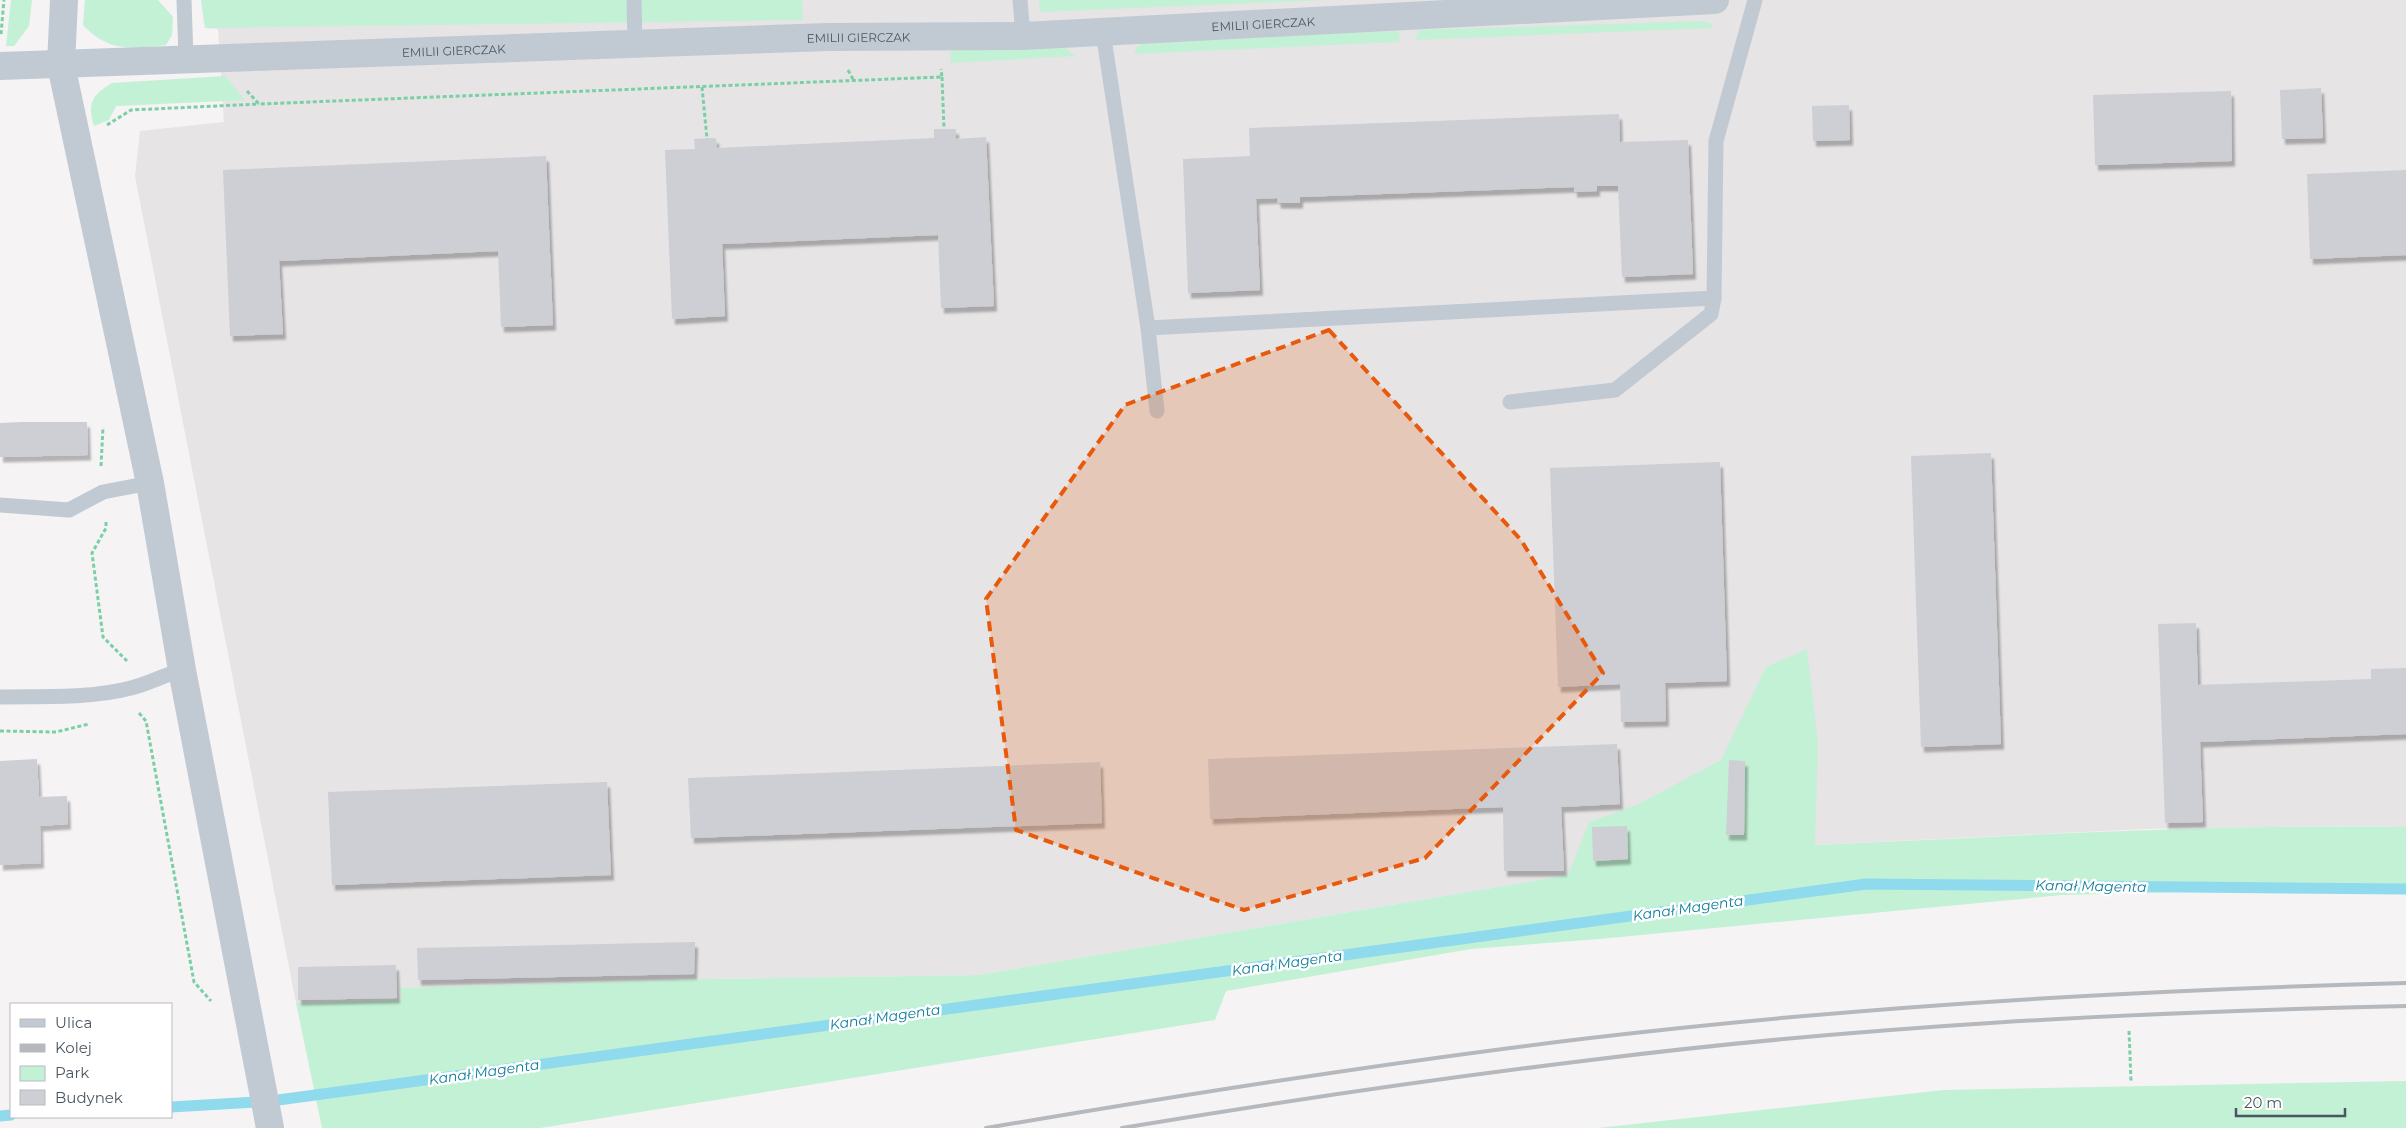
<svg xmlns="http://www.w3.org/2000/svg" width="2406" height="1128" font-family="Montserrat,sans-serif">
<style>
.education{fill:#e6e4e5}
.green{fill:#c3f1d5}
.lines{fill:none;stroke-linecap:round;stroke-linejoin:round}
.stream{stroke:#90daee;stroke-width:11}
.building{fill:#cdcfd5;filter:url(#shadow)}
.path{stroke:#7ad0a6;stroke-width:3;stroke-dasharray:4 2.5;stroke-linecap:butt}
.lane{stroke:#c1cad2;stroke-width:15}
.street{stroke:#c1cad2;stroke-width:28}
.rail{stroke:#b5b8bd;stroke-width:4}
.marked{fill:#e8590c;fill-opacity:0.2;stroke:#e8590c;stroke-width:4;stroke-dasharray:10 6;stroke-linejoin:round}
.labels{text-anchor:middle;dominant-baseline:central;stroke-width:5;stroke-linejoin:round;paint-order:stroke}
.street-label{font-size:12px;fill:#4a5661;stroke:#fff}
.water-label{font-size:14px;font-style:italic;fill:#0c7c9b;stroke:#fff}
</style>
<defs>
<filter id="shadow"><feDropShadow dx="3" dy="5.5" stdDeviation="1" flood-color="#0004"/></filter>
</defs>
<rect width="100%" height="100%" fill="#f5f3f3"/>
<polygon class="education" points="201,0 2406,0 2406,827 2337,826 2144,829 1815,845 1568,875 979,975 709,979 401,988 402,1000 296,1003 135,176 140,131 224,122 218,29 205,28"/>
<g class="green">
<polygon points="11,0 32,0 29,26 14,46 6,46"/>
<path d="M85,0H158L173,17L172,35L166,45C132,49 108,52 83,25Z"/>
<polygon points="201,0 802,0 803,20 205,28"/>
<polygon points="1039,0 1328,0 1040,12"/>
<polygon points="1702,21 1710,23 1713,28 1415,40 1419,30"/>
<polygon points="1396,31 1400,34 1399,42 1134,54 1138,46 1145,42"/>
<polygon points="1062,46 1076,56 951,63 950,48"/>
<path d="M225,76L245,100L116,106L109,120L94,126C87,103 92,95 112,83Z"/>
<path d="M1807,649L1818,743L1815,845C2012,836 2209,824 2406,827V890L2382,887L2062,895L1599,939L1471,949L1226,991L1215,1020L540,1128H322L296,1003L402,1000L400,988L709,979L979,975L1568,875L1589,822L1639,804L1721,760L1766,667Z"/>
<polygon points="2406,1081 2406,1128 1598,1128 1944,1090"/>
</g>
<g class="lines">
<g class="stream">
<polyline points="171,1107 271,1101 1866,884 2406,889"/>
<polyline points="0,1116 11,1115"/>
</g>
</g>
<g class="building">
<polygon points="2321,88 2323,138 2282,139 2280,90"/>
<polygon points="2231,91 2232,161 2095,165 2093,95"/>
<polygon points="1849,105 1850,140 1813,141 1812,106"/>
<polygon points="1619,114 1620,142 1688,140 1693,274 1622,277 1618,186 1597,186 1597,191 1574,192 1574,187 1300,197 1300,203 1278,203 1277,198 1256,199 1260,290 1188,293 1183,159 1250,156 1249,128"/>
<polygon points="934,129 956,129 956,139 986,137 994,306 941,308 938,235 722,244 725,316 672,319 665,150 695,149 694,139 716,138 717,148 934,138"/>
<polygon points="546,156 553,325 501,327 498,251 279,261 283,334 230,336 223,170"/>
<polygon points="2406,170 2406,255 2310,259 2307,174"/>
<polygon points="22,422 87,422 88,455 0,457 0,423"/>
<polygon points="1991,453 2001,744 1921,747 1911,456"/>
<polygon points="1720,462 1727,681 1665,683 1666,721 1621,722 1620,684 1558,687 1550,468"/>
<polygon points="2196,623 2198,685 2371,679 2371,669 2406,668 2406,734 2200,742 2203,822 2165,823 2158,624"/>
<polygon points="1617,744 1620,804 1561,807 1564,871 1504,871 1503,807 1210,819 1208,759"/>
<polygon points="37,759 39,797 67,796 68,824 40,826 41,863 0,865 0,761"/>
<polygon points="1729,760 1745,761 1744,835 1726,835"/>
<polygon points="1100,762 1102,823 691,838 688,778"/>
<polygon points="607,782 611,875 332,885 328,792"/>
<polygon points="1627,826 1628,859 1593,861 1592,827"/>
<polygon points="695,942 694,974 418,980 417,948"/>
<polygon points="396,965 397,998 298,1000 298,967"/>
</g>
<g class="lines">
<g class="path">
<polyline points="1,34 4,0"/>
<polyline points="848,70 854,81"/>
<polyline points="942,77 944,129"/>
<polyline points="702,87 707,139"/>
<polyline points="247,91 259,104 942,77 941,69"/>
<polyline points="107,125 131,110 259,104"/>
<polyline points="101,466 103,427"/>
<polyline points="106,522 106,528 92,553 103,637 127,661"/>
<polyline points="139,713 146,721 194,982 211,1001"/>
<polyline points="0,731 56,732 89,724"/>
<polyline points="2129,1031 2131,1081"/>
</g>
<g class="lane">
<polyline points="184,0 186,58"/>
<polyline points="634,0 635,45"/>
<polyline points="1020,0 1023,36"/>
<polyline points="1103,32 1148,328 1157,411"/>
<polyline points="1148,328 1714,298"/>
<polyline points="1510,402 1615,390 1711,314 1714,298 1716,141 1755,0"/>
<polyline points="0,505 69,510 103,492 150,483"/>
<path d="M0,697C44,696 88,699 131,688C148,684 164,675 182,670"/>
</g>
<g class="street">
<polyline points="64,0 61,65 150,483 182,670 270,1128"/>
<path id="s1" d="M0,66L828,37L1023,36L1715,0"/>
</g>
<g class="rail">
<path d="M986,1128C1186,1094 1388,1062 1590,1038C1861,1006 2133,990 2406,983"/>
<path d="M1122,1128C1278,1102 1434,1079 1591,1060C1861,1026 2134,1012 2406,1006"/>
</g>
</g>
<path class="marked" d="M1329,330L1521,540L1603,673L1425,858L1244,910L1016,830L986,599L1125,405Z"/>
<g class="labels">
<g class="street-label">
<text stroke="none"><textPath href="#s1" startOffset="1264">EMILII GIERCZAK</textPath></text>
<text stroke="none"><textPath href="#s1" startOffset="859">EMILII GIERCZAK</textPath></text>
<text stroke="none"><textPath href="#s1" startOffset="454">EMILII GIERCZAK</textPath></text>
</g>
<g class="water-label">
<text transform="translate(2091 886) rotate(1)">Kanał Magenta</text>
<text transform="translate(1688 908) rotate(-8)">Kanał Magenta</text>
<text transform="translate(1287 963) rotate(-8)">Kanał Magenta</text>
<text transform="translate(885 1017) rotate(-8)">Kanał Magenta</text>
<text transform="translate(484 1072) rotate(-8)">Kanał Magenta</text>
</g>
</g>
<rect x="10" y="1003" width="162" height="115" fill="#ffffff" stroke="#b7bbc0"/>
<rect x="20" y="1019" width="25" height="8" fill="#c1cad2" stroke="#b7bbc0"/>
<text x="55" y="1028" font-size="15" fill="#4a5661">Ulica</text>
<rect x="20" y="1044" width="25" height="8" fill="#b5b8bd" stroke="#b7bbc0"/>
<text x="55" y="1053" font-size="15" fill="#4a5661">Kolej</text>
<rect x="20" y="1066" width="25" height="15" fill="#c3f1d5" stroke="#b7bbc0"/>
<text x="55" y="1078" font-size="15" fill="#4a5661">Park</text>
<rect x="20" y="1090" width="25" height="15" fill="#cdcfd5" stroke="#b7bbc0"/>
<text x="55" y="1103" font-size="15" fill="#4a5661">Budynek</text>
<path d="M2236 1108v8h109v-8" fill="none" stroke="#4a5661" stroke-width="2.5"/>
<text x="2244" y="1108" font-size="15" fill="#4a5661" stroke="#ffffff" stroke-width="4" paint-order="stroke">20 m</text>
</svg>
